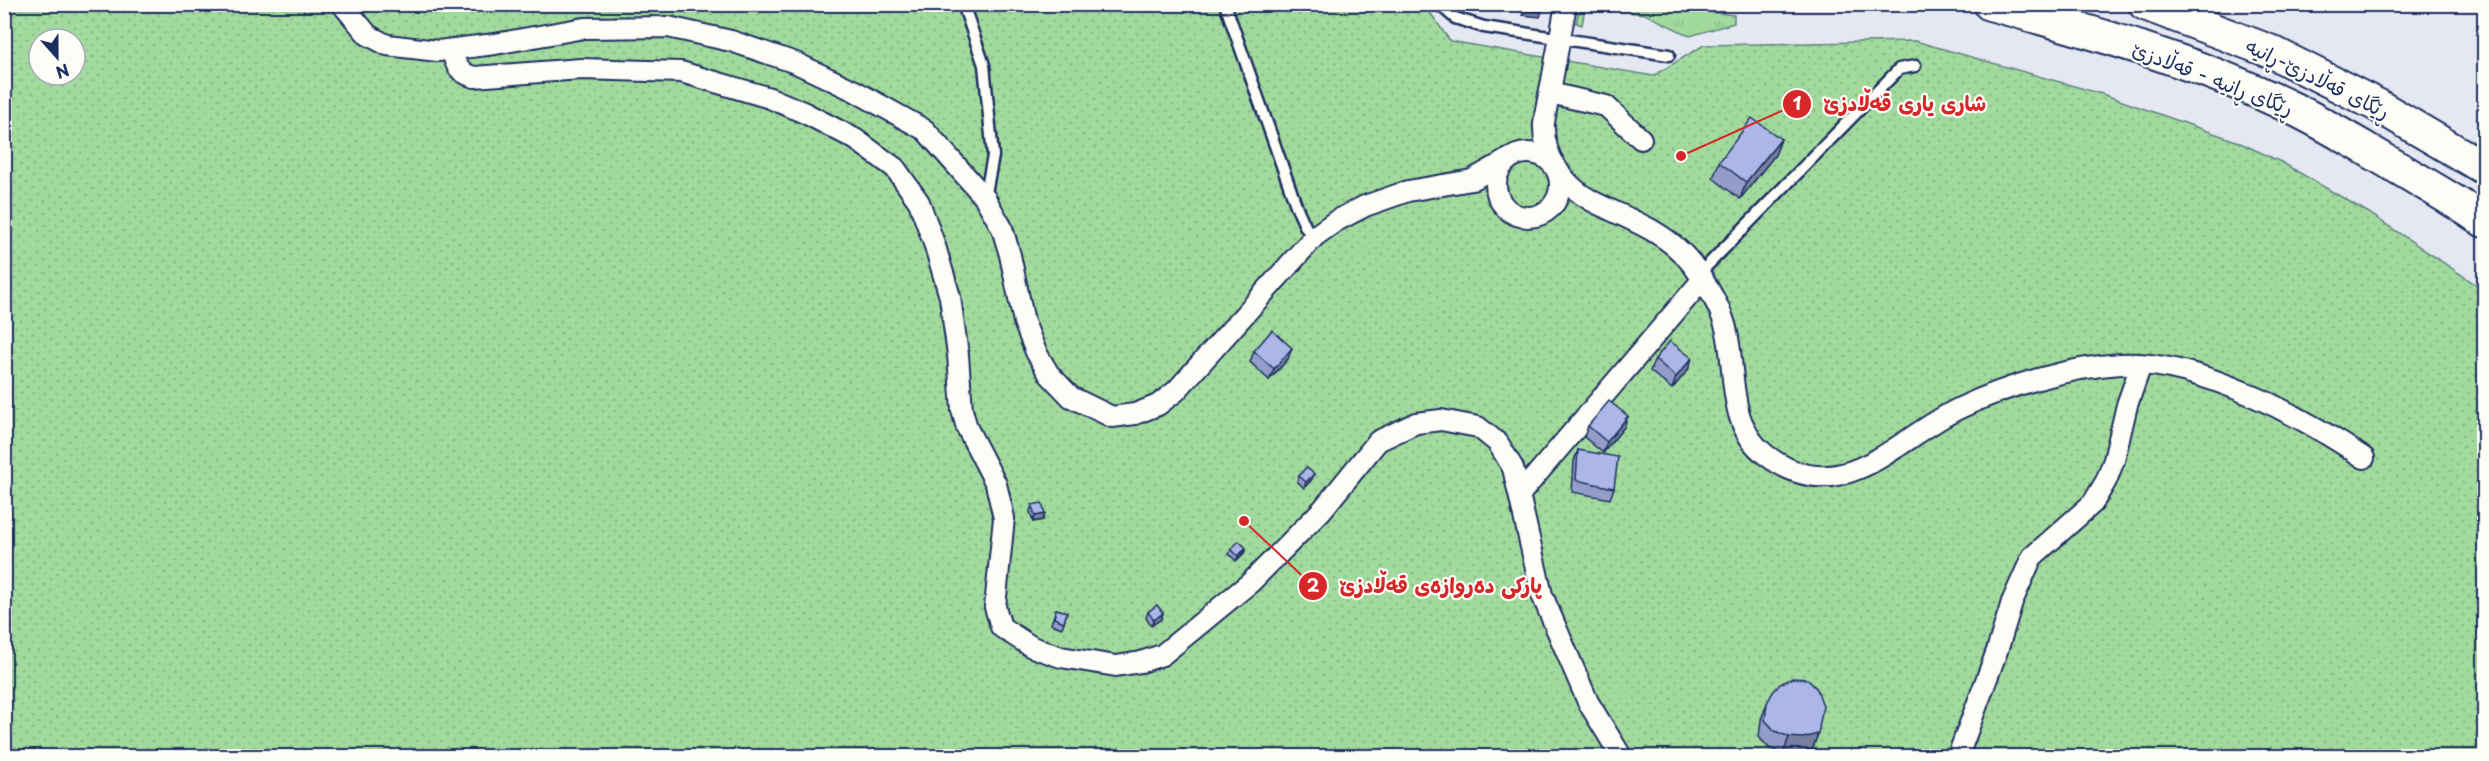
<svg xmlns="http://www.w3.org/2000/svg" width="2489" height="761" font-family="'Playpen Sans','Playpen Sans Arabic',sans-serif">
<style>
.grass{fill:url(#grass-tufts);stroke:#5e847e;stroke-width:1.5}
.park{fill:url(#park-dots);stroke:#5e847e;stroke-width:1.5;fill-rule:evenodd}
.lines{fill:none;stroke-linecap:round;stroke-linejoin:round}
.lane-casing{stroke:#1b2f5e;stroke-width:15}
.street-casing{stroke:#1b2f5e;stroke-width:24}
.primary-casing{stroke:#1b2f5e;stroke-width:36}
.lane{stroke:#fdfcf7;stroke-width:10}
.street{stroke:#fdfcf7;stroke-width:20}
.primary{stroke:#fdfcf7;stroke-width:32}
.wall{fill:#949dc8;stroke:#1b2f5e;stroke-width:1.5}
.shaded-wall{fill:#7880a2;stroke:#1b2f5e;stroke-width:1.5}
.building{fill:#acb7e8;stroke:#1b2f5e;stroke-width:1.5}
.labels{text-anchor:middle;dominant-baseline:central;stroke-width:4.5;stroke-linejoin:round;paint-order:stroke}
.street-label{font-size:20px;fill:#1b2f5e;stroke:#fdfcf7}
.leader{fill:none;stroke:#d62828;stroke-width:2}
.callout-dot{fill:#d62828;stroke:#fdfcf7;stroke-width:2}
.mark-label{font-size:18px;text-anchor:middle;font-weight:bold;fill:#fff}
.callout-label{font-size:21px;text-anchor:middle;font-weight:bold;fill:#d62828;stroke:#fdfcf7;stroke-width:4.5;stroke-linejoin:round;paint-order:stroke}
</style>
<defs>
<pattern id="grass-tufts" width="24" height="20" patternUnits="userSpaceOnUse" patternTransform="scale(1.5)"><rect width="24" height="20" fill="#a2da9e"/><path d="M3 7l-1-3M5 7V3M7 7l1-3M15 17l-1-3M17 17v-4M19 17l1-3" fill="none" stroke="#8bbb8a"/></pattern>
<pattern id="park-dots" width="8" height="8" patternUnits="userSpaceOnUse" patternTransform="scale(1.5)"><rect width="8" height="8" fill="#a2da9e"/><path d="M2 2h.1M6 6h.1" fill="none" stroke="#8bbb8a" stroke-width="1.8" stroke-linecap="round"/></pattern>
</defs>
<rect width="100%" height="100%" fill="#e5e7f2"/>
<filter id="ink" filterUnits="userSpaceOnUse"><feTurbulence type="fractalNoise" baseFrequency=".0167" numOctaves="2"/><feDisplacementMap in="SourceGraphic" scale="12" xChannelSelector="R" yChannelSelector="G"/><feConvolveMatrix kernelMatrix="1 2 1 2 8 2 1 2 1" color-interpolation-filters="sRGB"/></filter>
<g filter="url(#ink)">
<polygon class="grass" points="1580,5 1654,5 1734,15 1734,23 1690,36 1645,14 1585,7 1582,25 1576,23"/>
<path class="park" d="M1424,4L1450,41L1653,76L1704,45L1915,41L2102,94L2236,141L2281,162L2369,213L2484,290V756H214L200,752L198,756H5L4,5ZM39,39H75V75H39Z"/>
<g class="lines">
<defs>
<g id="lane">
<polyline points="963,4 984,65 993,156 985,198"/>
<polyline points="1225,4 1297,208 1306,228 1315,236"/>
<polyline points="1439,4 1455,18 1484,27 1669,55"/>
<polyline points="1700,273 1899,69 1915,66"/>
</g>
<g id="street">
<polyline points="342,4 368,35 387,45 438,51 495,44 584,28 668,27 731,41 796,63 855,91 925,130 985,198 1002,228 1010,255 1024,322 1036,352 1049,374 1071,397 1112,417 1135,414 1158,405 1176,391 1315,236 1336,221 1365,206 1408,191 1472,180 1507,160"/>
<path d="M1566,4C1562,28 1557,52 1553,75C1550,91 1546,107 1544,123C1542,155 1564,186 1592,201C1621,216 1655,227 1680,251C1697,266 1720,305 1726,328C1737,371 1726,425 1766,455C1842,513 1896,438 1960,408C2006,386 2070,367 2121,364C2196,359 2304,417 2364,458"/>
<path d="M452,50C455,65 459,73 474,77L581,69L681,72L770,98L805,113L855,139L895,168L919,202L935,246L950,297L958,355L962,410L967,428L996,484L1004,518L995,607L1001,627L1032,647L1061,657L1116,666L1141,662L1162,655L1251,582L1322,510L1378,441L1416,423L1441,420L1478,427L1498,443L1513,468L1542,595L1588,702L1621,756"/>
<polyline points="1550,93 1606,106 1641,139"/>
<circle cx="1528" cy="185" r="32"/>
<polyline points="1520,494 1703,279"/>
<polyline points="1958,756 1997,651 2012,602 2032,557 2093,503 2106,481 2114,460 2127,405 2141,365"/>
</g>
<g id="primary">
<path d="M1990,4C2092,32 2196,61 2292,108C2327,125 2361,146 2395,166C2425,184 2456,201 2484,221"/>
<polyline points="2145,4 2272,52 2377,105 2484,168"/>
</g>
</defs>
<use href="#lane" class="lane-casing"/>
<use href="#street" class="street-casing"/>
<use href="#primary" class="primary-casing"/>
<use href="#lane" class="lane"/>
<use href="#street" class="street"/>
<use href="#primary" class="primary"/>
</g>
<g class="wall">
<polygon points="1781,139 1775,155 1740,199 1713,178 1719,162"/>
<polygon points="1254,351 1288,359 1269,380 1250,362"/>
<polygon points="1692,358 1688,370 1672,389 1650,371 1655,359"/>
<polygon points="1588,426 1624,427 1603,453 1584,437"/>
<polygon points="1578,450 1614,488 1610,499 1572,492 1574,461"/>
<polygon points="1314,474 1312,479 1304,488 1297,481 1299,476"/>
<polygon points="1032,505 1043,520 1033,522 1030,511"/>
<polygon points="1246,548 1244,553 1236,561 1229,554 1231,549"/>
<polygon points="1056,609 1067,612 1062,628 1051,624"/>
<polygon points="1148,612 1163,613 1161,619 1151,626 1146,618"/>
<polygon points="1767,703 1818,734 1812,750 1797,754 1783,754 1769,748 1759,737 1761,720"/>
</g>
<g class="shaded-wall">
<polygon points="1524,10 1542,11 1540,17 1522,15"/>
<polygon points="1781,139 1775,155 1740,199 1746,182"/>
<polygon points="1292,348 1288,359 1269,380 1274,369"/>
<polygon points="1692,358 1688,370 1672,389 1676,377"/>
<polygon points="1628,416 1624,427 1603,453 1607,442"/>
<polygon points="1314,474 1312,479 1304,488 1306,482"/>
<polygon points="1045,514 1043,520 1033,522 1035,516"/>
<polygon points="1246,548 1244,553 1236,561 1238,556"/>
<polygon points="1163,613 1161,619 1151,626 1154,620"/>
<polygon points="1818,734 1812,750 1797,754 1783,754 1789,737"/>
</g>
<g class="building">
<polygon points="1525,4 1543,4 1542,11 1524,10"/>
<polygon points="1752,118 1781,139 1746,182 1719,162"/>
<polygon points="1272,330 1292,348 1274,369 1254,351"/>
<polygon points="1670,341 1692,358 1676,377 1655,359"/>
<polygon points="1609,401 1628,416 1607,442 1588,426"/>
<polygon points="1578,450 1618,457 1614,488 1576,480"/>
<polygon points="1306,467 1314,474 1306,482 1299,476"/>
<polygon points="1042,503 1045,514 1035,516 1032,505"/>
<polygon points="1239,541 1246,548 1238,556 1231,549"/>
<polygon points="1157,605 1163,613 1154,620 1148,612"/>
<polygon points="1056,609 1067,612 1064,622 1054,618"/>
<polygon points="1792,678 1807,679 1817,689 1823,706 1818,734 1803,738 1789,737 1775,731 1765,720 1767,703 1773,692 1780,684"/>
</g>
</g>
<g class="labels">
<g class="street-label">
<text transform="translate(2213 78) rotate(21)">ڕێگای ڕانیە - قەڵادزێ</text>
<text transform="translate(2318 78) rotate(26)">ڕێگای قەڵادزێ-ڕانیە</text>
</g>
</g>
<path class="leader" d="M1681 156L1797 104M1244 521L1313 586"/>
<g class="callout-dot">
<circle cx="1681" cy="156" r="6"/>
<circle cx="1244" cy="521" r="6"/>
<circle cx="1797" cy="104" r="15"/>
<circle cx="1313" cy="586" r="15"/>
</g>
<g class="mark-label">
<text x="1797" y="110">1</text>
<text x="1313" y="592">2</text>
</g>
<g class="callout-label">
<text x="1905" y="111">شاری یاری قەڵادزێ</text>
<text x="1441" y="593">پارکی دەروازەی قەڵادزێ</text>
</g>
<rect width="2489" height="761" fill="none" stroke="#fdfcf7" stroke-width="24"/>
<rect x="12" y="12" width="2465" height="737" fill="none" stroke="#1b2f5e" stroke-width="2" filter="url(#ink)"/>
<g transform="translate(57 57) rotate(159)"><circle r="28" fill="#fdfcf7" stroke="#a3aaba" stroke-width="1.5"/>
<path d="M0-4.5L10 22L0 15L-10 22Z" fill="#1b2f5e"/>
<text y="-9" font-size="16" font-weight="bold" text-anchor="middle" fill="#1b2f5e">N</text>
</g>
</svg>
